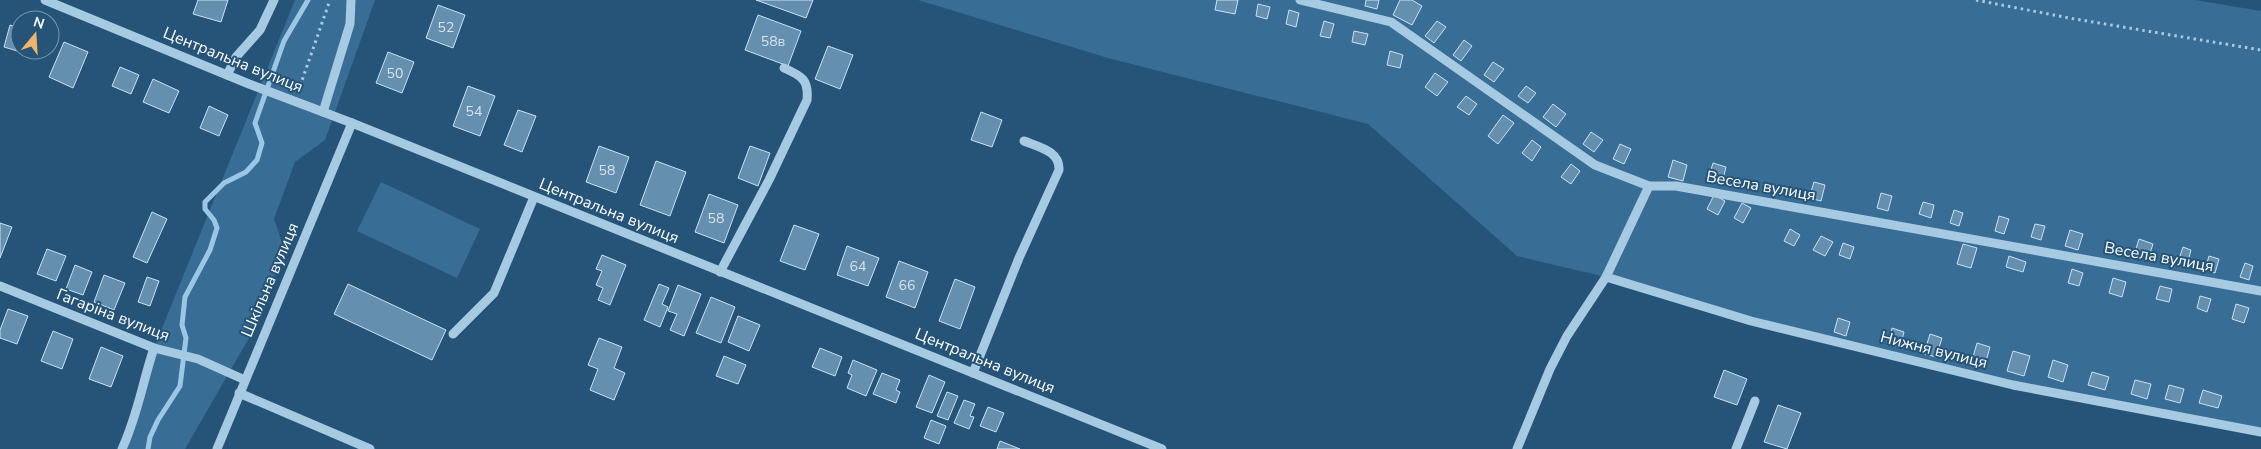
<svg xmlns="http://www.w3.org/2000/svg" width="2261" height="449" font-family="'Nunito Sans',sans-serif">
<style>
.green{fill:#386e96}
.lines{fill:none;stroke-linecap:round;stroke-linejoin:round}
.stream{stroke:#9bc6e4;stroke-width:5}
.building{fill:#658fae;stroke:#c9e1f3}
.path{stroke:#a7cae3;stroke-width:3;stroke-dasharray:2.5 4;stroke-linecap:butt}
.minor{stroke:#a7cae3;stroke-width:9}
.labels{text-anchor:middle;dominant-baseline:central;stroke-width:4;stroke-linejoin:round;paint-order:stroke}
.number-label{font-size:14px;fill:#d8e3eb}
.street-label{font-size:16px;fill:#fff;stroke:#255478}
</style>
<rect width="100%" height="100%" fill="#255478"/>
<g class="green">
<polygon points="295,0 375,0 325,140 295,162 274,219 285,252 249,338 185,449 122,449 154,348"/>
<polygon points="918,0 2195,0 2261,11 2261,432 2013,385 1751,321 1606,277 1517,256 1368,124 1108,58"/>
<polygon points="381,182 480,229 457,278 357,231"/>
</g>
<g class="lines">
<polyline class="stream" points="148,449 150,437 158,420 180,386 186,338 182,325 185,297 210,250 217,228 214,220 205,209 205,202 224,183 246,172 257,160 262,143 255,123 284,41 308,0"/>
</g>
<g class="building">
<polygon points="198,0 228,0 221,22 193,14"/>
<polygon points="756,0 813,0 806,18"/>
<polygon points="1217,0 1238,0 1235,14 1215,10"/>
<polygon points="1366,0 1379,0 1377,9 1365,6"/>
<polygon points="1400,0 1412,0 1422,6 1412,25 1393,15"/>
<polygon points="1258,4 1270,7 1267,19 1256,16"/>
<polygon points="438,5 465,15 453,48 426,38"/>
<polygon points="1289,10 1299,13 1296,27 1286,24"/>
<polygon points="758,15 801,31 788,66 745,50"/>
<polygon points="1324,21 1334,24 1330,38 1320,36"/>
<polygon points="1437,21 1446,27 1434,43 1425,36"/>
<polygon points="10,25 20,28 20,50 25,50 24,53 4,47"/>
<polygon points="1354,31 1368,34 1365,45 1352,42"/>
<polygon points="1464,40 1472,46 1461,61 1453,55"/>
<polygon points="64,42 88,52 73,88 49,77"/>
<polygon points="828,46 853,55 840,89 815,79"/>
<polygon points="1390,51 1403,55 1400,68 1387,65"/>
<polygon points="388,52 414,62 402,93 376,83"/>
<polygon points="1493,62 1504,69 1494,82 1484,75"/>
<polygon points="120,67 139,75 131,94 112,86"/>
<polygon points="1435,73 1448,82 1437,96 1425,87"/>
<polygon points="153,79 179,91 169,113 143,102"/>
<polygon points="468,86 495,96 480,136 453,126"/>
<polygon points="1526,86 1536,93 1528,103 1518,96"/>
<polygon points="1466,96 1477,104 1469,115 1457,107"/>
<polygon points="1553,104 1566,114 1556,127 1543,117"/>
<polygon points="209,106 228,115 219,136 200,128"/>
<polygon points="518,110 536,116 522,152 504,145"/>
<polygon points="981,112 1002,120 992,147 971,140"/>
<polygon points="1503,115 1514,123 1498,144 1488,136"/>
<polygon points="1591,132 1603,140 1594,152 1583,144"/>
<polygon points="1532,140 1541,147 1532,161 1522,153"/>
<polygon points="1620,144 1631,149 1624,164 1613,159"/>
<polygon points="599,146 629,157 616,193 586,182"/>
<polygon points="750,146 770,153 758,186 738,178"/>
<polygon points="1673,160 1687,165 1683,181 1668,177"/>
<polygon points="656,161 686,172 670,216 640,205"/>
<polygon points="1713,163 1726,167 1722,183 1708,179"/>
<polygon points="1571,164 1580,171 1571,184 1561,177"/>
<polygon points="1814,182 1825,185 1821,201 1809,198"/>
<polygon points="1881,193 1892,196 1888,211 1877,208"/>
<polygon points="709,194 738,205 724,243 695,232"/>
<polygon points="1714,195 1725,201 1718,215 1707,209"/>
<polygon points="1923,202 1934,205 1931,218 1919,214"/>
<polygon points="1742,203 1751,208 1743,223 1734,218"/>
<polygon points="1954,210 1963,213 1959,226 1950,223"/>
<polygon points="152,212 167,219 147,263 133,257"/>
<polygon points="1999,216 2009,219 2004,234 1995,231"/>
<polygon points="0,223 12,227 0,258"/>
<polygon points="2035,224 2045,226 2041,240 2031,237"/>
<polygon points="794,225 819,234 805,270 780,261"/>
<polygon points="1790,229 1800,235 1794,246 1784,241"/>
<polygon points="2070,230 2083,234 2078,250 2065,246"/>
<polygon points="1821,236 1833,242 1825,256 1813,250"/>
<polygon points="2139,239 2153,244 2148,259 2134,255"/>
<polygon points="1843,243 1854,247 1850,259 1839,255"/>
<polygon points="1963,244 1977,248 1971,268 1957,264"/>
<polygon points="847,246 879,258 868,286 837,275"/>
<polygon points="2183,247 2191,250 2187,265 2178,262"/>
<polygon points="47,249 66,256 56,281 37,274"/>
<polygon points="602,255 626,265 610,305 598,300 603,288 596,285 602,271 596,269"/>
<polygon points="2009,256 2026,262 2023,272 2006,267"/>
<polygon points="2209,256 2219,259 2215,273 2205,270"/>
<polygon points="899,261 928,272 915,308 886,297"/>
<polygon points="2245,263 2253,266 2249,280 2240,277"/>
<polygon points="75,265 92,272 83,295 66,289"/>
<polygon points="2072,269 2083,273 2079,286 2068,283"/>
<polygon points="104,275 125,283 114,310 94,302"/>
<polygon points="147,277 159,281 150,306 138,302"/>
<polygon points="2113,278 2126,282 2122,297 2109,293"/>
<polygon points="955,279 975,287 960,329 939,321"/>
<polygon points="348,284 446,330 432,360 334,314"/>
<polygon points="659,284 669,288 662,304 668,307 660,327 644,320"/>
<polygon points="678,285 701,294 684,336 670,330 677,314 668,311"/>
<polygon points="2160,286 2172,289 2169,302 2156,299"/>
<polygon points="2200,296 2211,299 2207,312 2197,308"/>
<polygon points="711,297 735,307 721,343 696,333"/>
<polygon points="2236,304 2249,308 2244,323 2232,319"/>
<polygon points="8,309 28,316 17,344 0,338 0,330"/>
<polygon points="738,316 760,325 749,351 728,342"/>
<polygon points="1838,318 1850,322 1846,336 1834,332"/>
<polygon points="1892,328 1904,332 1900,347 1888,344"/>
<polygon points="53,331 73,339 62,369 41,361"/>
<polygon points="1930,334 1942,338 1936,357 1924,354"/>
<polygon points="599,338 622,347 614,368 625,373 614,400 590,390 598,369 588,365"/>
<polygon points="1977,343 1990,347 1984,368 1971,364"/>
<polygon points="101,347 123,356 111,387 89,379"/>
<polygon points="820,348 842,357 835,376 812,367"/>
<polygon points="2013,351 2030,356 2024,376 2007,371"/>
<polygon points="724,356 746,365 738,384 716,376"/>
<polygon points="853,360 877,370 866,396 847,388 852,375 848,373"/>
<polygon points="2053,360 2068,365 2063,382 2048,377"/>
<polygon points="1724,370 1747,379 1737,405 1714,397"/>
<polygon points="2092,372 2109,377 2105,390 2088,385"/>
<polygon points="882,373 900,380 896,390 900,392 896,403 873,394"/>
<polygon points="929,375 945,382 932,413 916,407"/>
<polygon points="2135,380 2151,384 2147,399 2131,394"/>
<polygon points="2169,385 2184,389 2180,403 2165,399"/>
<polygon points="2203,390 2222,396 2218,408 2199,403"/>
<polygon points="947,392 958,396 948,420 937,416"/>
<polygon points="964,400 975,404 970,416 974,417 969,429 954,423"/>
<polygon points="1778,405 1801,413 1787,449 1764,442"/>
<polygon points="988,407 1004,413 996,432 980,426"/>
<polygon points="931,420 946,426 939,444 924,438"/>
<polygon points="1000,441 1020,449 997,449"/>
</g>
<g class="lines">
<g class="path">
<polyline points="1976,0 2069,18 2261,50"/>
<polyline points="298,92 330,0"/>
</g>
<g class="minor">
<polyline points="45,0 249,84 352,123 1162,449"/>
<polyline points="1300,0 1391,22 1595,165 1649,186 1676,186 2261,291"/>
<polyline points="227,75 236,57 260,30 274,0"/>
<polyline points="323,112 350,24 351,0"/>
<path d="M720,272L769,180L807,100C809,80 802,76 784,68"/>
<polyline points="1606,277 1751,321 2013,385 2261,432"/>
<polyline points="0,286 154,348 198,359 245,380"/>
<polyline points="453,334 494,293 534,197"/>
<path d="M973,373L1019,258L1059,170C1060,151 1039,147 1024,141"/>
<polyline points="239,393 370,449"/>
<path d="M122,449C138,414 142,384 154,348"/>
<polyline points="217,449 352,123"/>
<polyline points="1517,449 1550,369 1567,336 1606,277 1649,186"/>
<polyline points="1736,449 1755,401"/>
</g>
</g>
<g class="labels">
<g class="number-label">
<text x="446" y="27">52</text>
<text x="773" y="41">58в</text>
<text x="395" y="73">50</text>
<text x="474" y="111">54</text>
<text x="607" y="170">58</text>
<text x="716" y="218">58</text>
<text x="858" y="266">64</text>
<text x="907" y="285">66</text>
</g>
<g class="street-label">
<text transform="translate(233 60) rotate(22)">Центральна вулиця</text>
<text transform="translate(1761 186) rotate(10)">Весела вулиця</text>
<text transform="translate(609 211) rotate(22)">Центральна вулиця</text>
<text transform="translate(2159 257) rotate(10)">Весела вулиця</text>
<text transform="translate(270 280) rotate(-67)">Шкільна вулиця</text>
<text transform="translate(113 315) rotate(21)">Гагаріна вулиця</text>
<text transform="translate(1934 350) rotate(14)">Нижня вулиця</text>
<text transform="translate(985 361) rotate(22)">Центральна вулиця</text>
</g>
</g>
<g transform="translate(35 35) rotate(18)"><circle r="24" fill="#255478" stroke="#7c98ae"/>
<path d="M0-4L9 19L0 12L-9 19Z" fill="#edb66b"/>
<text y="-8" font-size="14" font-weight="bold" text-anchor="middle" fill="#ffffff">N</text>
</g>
</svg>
